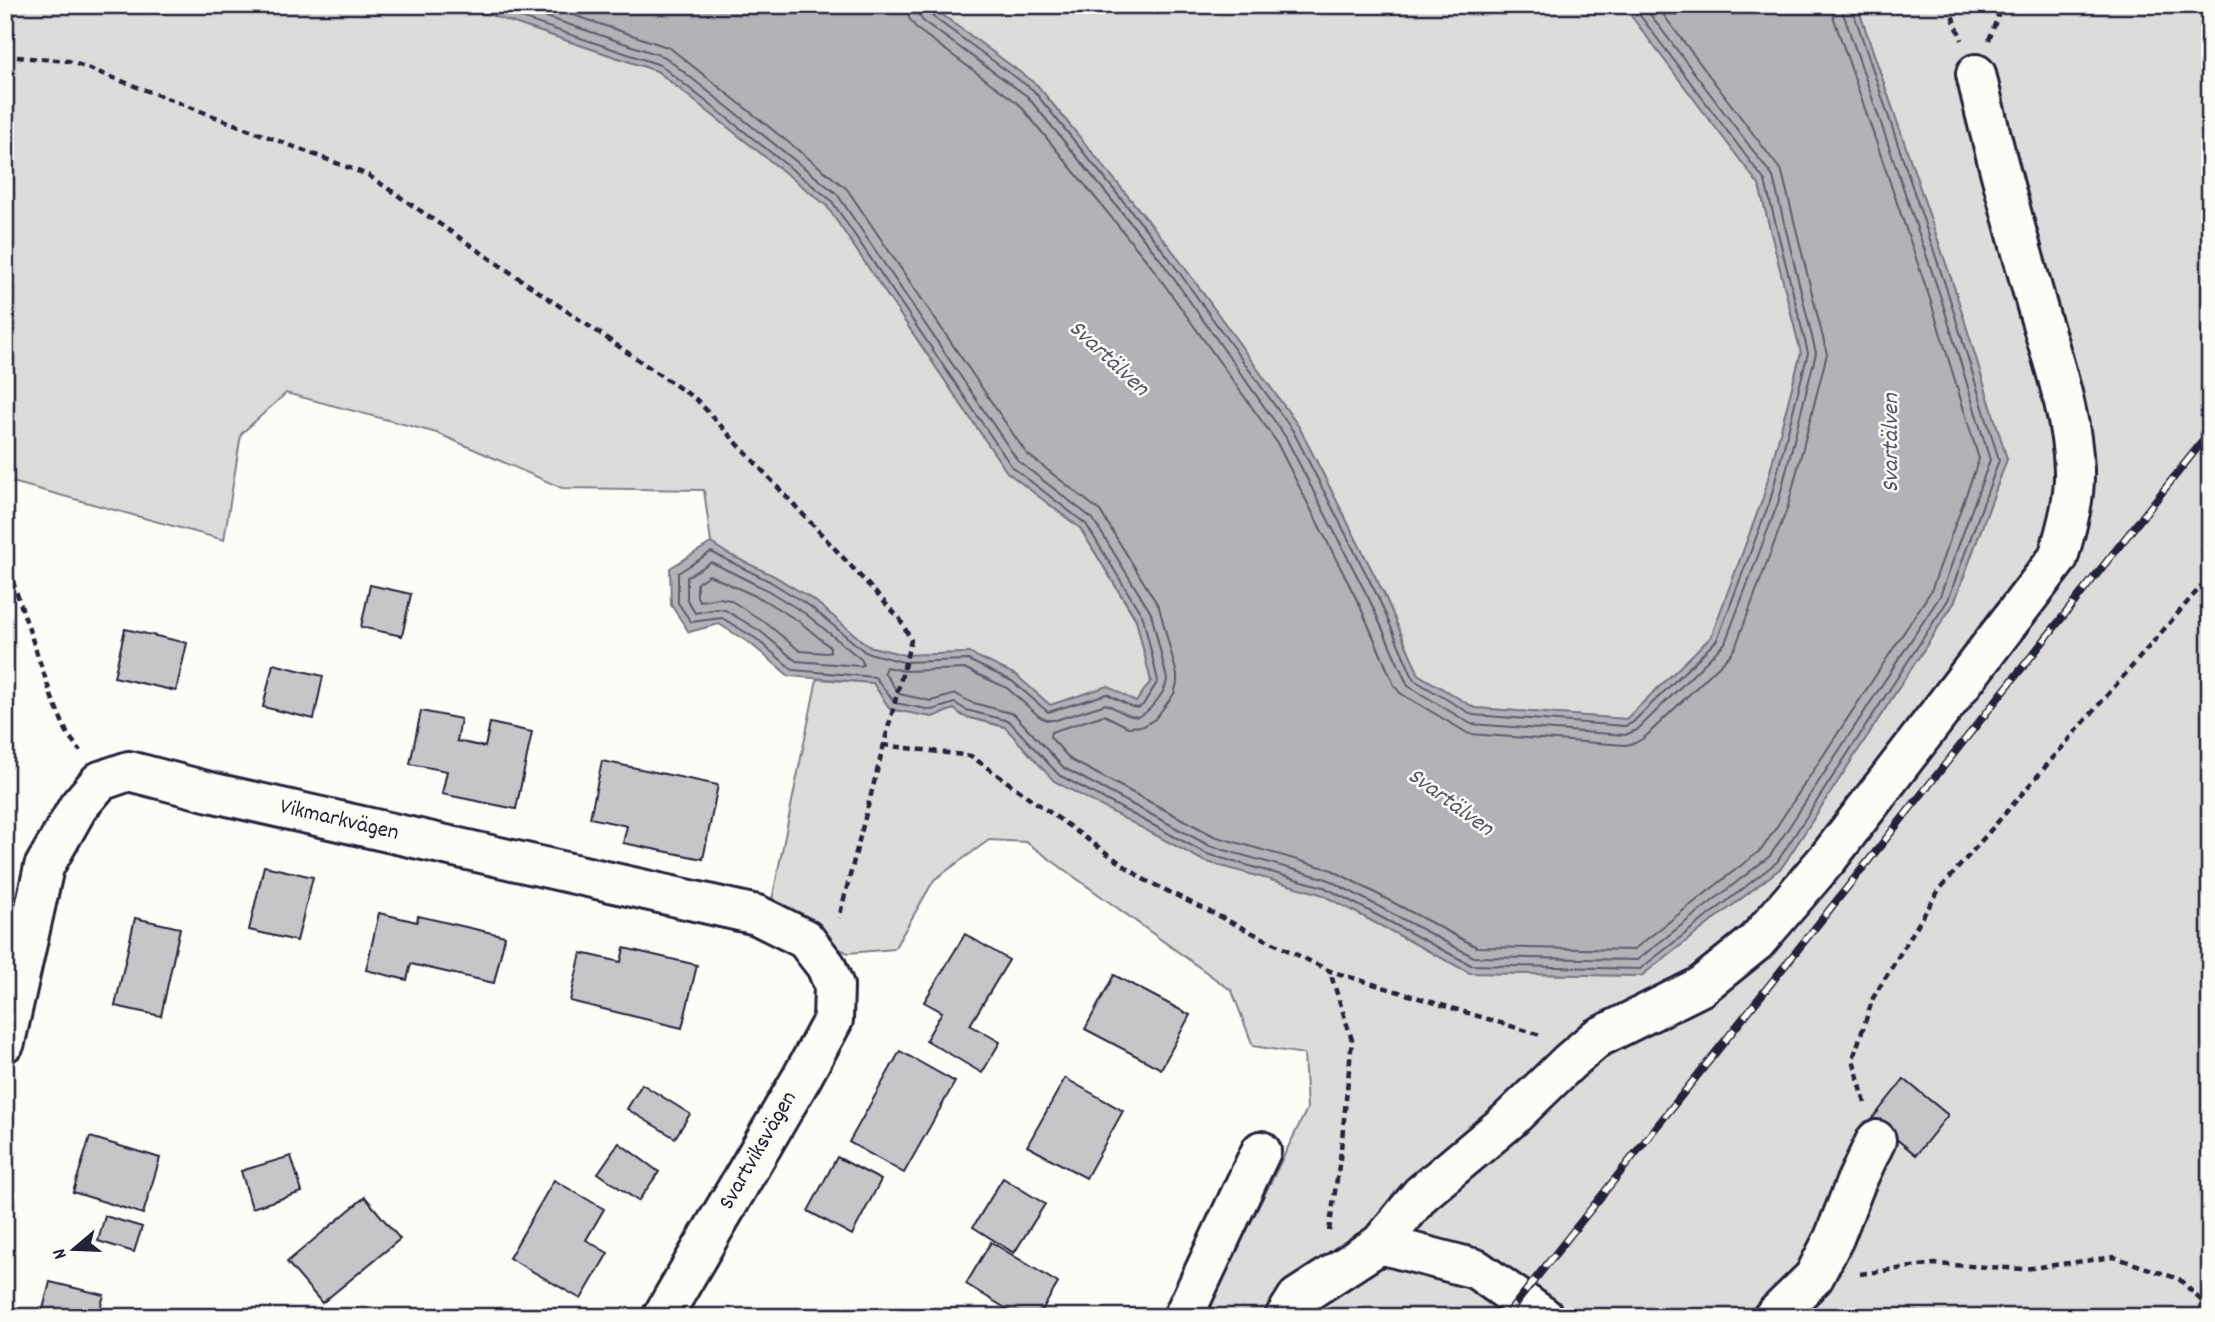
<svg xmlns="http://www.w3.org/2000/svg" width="2215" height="1322" font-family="Dekko,sans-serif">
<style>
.green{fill:#dddcdb;stroke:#807f8b;stroke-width:2}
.water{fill:#b2b2b7;stroke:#787885;stroke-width:2}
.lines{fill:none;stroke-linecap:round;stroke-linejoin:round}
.shore{stroke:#5c5c6d;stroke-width:2}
.building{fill:#c6c6c8;stroke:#22223b;stroke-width:2}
.minor-casing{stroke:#22223b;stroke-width:44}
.path{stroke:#22223b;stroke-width:4.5;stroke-dasharray:7 5;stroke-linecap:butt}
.minor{stroke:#fdfcf7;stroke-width:38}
.rail-casing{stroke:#22223b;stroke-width:8}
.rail{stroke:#fdfcf7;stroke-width:5;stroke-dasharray:16;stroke-linecap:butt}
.labels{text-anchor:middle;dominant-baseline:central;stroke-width:5;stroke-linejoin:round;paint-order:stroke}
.street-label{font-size:23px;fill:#22223b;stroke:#fdfcf7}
.water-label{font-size:24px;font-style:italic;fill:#545466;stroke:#fdfcf7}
</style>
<rect width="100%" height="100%" fill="#fdfcf7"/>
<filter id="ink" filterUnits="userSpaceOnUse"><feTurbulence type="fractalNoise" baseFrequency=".0143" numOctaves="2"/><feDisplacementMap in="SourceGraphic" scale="14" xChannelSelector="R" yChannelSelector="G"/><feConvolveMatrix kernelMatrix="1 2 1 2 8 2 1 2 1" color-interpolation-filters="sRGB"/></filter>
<g filter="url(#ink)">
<g class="green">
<polygon points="5,5 461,5 657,71 826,205 1007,472 1080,528 1136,620 1151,681 1136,702 1050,705 1016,675 969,653 904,655 868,646 815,601 774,576 728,554 711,543 704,490 562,488 437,433 286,393 241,434 224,540 5,480"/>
<polygon points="929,5 1623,5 1759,185 1801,353 1763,498 1711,637 1626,719 1475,708 1419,675 1384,594 1299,427 1172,250 1037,85"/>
<polygon points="1857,5 2210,5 2210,1317 2082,1317 2068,1311 2056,1317 1204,1317 1307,1109 1304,1054 1253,1046 1232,991 1026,842 989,840 934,880 894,949 848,953 799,929 772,900 817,679 873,683 890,709 932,717 954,709 963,716 1005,727 1055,781 1204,861 1321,894 1470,973 1641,976 1782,867 1954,603 2007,459 1955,290"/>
</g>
<polygon class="water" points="461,5 929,5 1037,85 1172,250 1299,427 1384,594 1419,675 1475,708 1626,719 1711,637 1763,498 1801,353 1759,185 1623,5 1857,5 1955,290 2007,459 1954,603 1782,867 1641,976 1470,973 1321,894 1204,861 1054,781 1005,727 963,716 954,709 932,717 890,709 873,683 789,676 751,644 719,624 689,632 671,605 670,568 711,543 728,554 774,576 815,601 868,646 904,655 969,653 1016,675 1050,705 1108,686 1136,702 1151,681 1136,619 1080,528 1007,472 826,205 657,71"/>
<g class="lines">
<g class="shore">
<polyline points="483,5 660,65 831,200 1012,467 1086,524 1143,617 1158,681 1143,705 1138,708 1132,707 1107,694 1048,712 1012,681 968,660 903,662 865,652 811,607 771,582 711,552 678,573 678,603 691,622 722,618 755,638 793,670 875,677 895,703 932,710 955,703 966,710 1009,721 1059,775 1207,854 1324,887 1471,965 1640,969 1777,862 1948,600 1999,460 1948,293 1851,5"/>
<path d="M511,5L665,57L837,194L1018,461L1093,519L1151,613L1167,679C1166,688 1163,692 1158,699C1137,727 1132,716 1106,704L1056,720H1047L1040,717L1007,688L966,669L904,671L886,667L884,672L899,694L931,701L956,694L970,702L1014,714L1064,768L1210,846L1327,879L1474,957L1637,960L1770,856L1940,596L1990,460L1940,295L1843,13L1842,5"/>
<polyline points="544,5 670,48 847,189 1026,453 1100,511 1159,607 1177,675 1177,683 1174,694 1155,719 1144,726 1128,727 1104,715 1051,732 1050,737 1071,760 1214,836 1332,870 1477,947 1633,950 1762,849 1931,591 1979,459 1930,299 1833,16 1831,5"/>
<polyline points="907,5 909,18 917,29 1019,104 1151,266 1276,441 1360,606 1394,685 1400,693 1469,734 1625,745 1635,743 1644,738 1729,656 1735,648 1788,506 1827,354 1782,172 1656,5"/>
<polyline points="917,5 918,14 923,21 1027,96 1160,259 1285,436 1370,601 1408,686 1471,724 1625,735 1637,730 1725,643 1778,503 1816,353 1773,177 1643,5"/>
<polyline points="926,5 929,14 1033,90 1166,254 1293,431 1378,597 1414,680 1473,715 1625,726 1632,723 1717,640 1770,501 1808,353 1765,181 1632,5"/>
<polygon points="711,562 767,590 806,614 862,660 863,665 860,666 796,661 760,631 725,610 717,609 695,613 687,600 687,577"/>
<polygon points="709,575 762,599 800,622 830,647 830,652 827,653 800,651 766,623 730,600 719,598 700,601 697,597 697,583"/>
</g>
</g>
<g class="building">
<polygon points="370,585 411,594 402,636 361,627"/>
<polygon points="125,629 187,643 176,691 114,677"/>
<polygon points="273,664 323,676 314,719 263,707"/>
<polygon points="421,711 461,719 457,741 485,747 490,723 532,732 516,809 442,794 447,771 410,764"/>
<polygon points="602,761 718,785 703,859 623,843 627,826 590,818"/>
<polygon points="264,866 313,877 297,941 249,930"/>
<polygon points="379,913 417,922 418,916 505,936 494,983 411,964 407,980 366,970"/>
<polygon points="135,918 180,928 161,1016 115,1006"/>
<polygon points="965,934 1009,960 970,1025 1000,1042 982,1073 926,1040 942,1012 924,1002"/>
<polygon points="624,948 697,965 682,1028 570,1001 581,953 621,962"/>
<polygon points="1114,975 1190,1015 1161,1069 1085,1029"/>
<polygon points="900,1051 955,1082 904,1173 849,1142"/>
<polygon points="1065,1078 1123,1111 1086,1178 1027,1146"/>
<polygon points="1904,1079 1948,1115 1916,1155 1872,1119"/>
<polygon points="642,1084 690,1114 675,1138 627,1109"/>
<polygon points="90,1137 160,1158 143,1214 73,1192"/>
<polygon points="619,1143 659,1172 638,1201 598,1173"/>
<polygon points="291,1156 302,1192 252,1208 241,1171"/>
<polygon points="837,1157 881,1180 852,1235 808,1211"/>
<polygon points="1003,1178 1045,1204 1014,1253 973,1227"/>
<polygon points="554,1180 604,1209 586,1240 608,1253 581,1299 509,1258"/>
<polygon points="365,1197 400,1239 322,1303 287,1262"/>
<polygon points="105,1216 142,1227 134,1252 98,1241"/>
<polygon points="991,1242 1058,1283 1038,1317 1020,1317 966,1284"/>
<polygon points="50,1282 104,1295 98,1317 41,1317"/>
</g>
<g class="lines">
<defs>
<g id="minor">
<polyline points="5,1042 44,867 78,807 100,781 129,771 210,792 757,915 805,939 826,966 834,986 833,1020 801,1079 662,1317"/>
<polyline points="1380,1244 1476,1269 1544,1317"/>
<polyline points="1183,1317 1261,1151"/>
<path d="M1285,1317L1297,1298L1380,1244L1421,1194L1508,1121L1569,1062L1597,1038L1700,987L1756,942L1829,857L2058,558C2066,529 2075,500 2074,470C2072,416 2053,361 2038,310C2016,231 1994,153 1976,74"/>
<polyline points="1773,1317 1814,1277 1834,1238 1856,1182 1876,1140"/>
</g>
</defs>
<use href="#minor" class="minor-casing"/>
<g class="path">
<polyline points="1948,5 1962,40"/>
<polyline points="1989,40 2002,5"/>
<polyline points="5,56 69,61 368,175 697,400 900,619 911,640 839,918"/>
<polyline points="5,558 52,698 67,733 80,751"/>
<polyline points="883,745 971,756 1143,879 1330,971 1540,1035"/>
<polyline points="1865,1103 1853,1059 1873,998 1939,890 2210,576"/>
<polyline points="1329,1231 1340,1159 1352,1040 1330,972"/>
<polyline points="1860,1274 1934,1264 2024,1269 2114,1257 2179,1279 2210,1309"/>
</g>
<use href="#minor" class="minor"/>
<defs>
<polyline id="rail" points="1505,1317 2210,432"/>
</defs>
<use href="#rail" class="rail-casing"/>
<use href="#rail" class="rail"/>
</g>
</g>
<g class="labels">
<g class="street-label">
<text transform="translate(339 821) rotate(13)">Vikmarkvägen</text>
<text transform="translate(759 1151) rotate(-60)">Svartviksvägen</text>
</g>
<g class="water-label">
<text transform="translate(1108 359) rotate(43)">Svartälven</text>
<text transform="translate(1892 443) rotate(-90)">Svartälven</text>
<text transform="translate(1450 803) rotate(36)">Svartälven</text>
</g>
</g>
<rect width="2215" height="1322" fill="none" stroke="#fdfcf7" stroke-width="28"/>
<rect x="14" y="14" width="2187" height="1294" fill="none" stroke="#22223b" stroke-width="2.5" filter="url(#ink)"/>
<g transform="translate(74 1249) rotate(251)" stroke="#fdfcf7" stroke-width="5" paint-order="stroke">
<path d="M0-5L12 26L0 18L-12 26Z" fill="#22223b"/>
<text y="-10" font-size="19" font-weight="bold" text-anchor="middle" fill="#22223b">N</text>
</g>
</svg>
